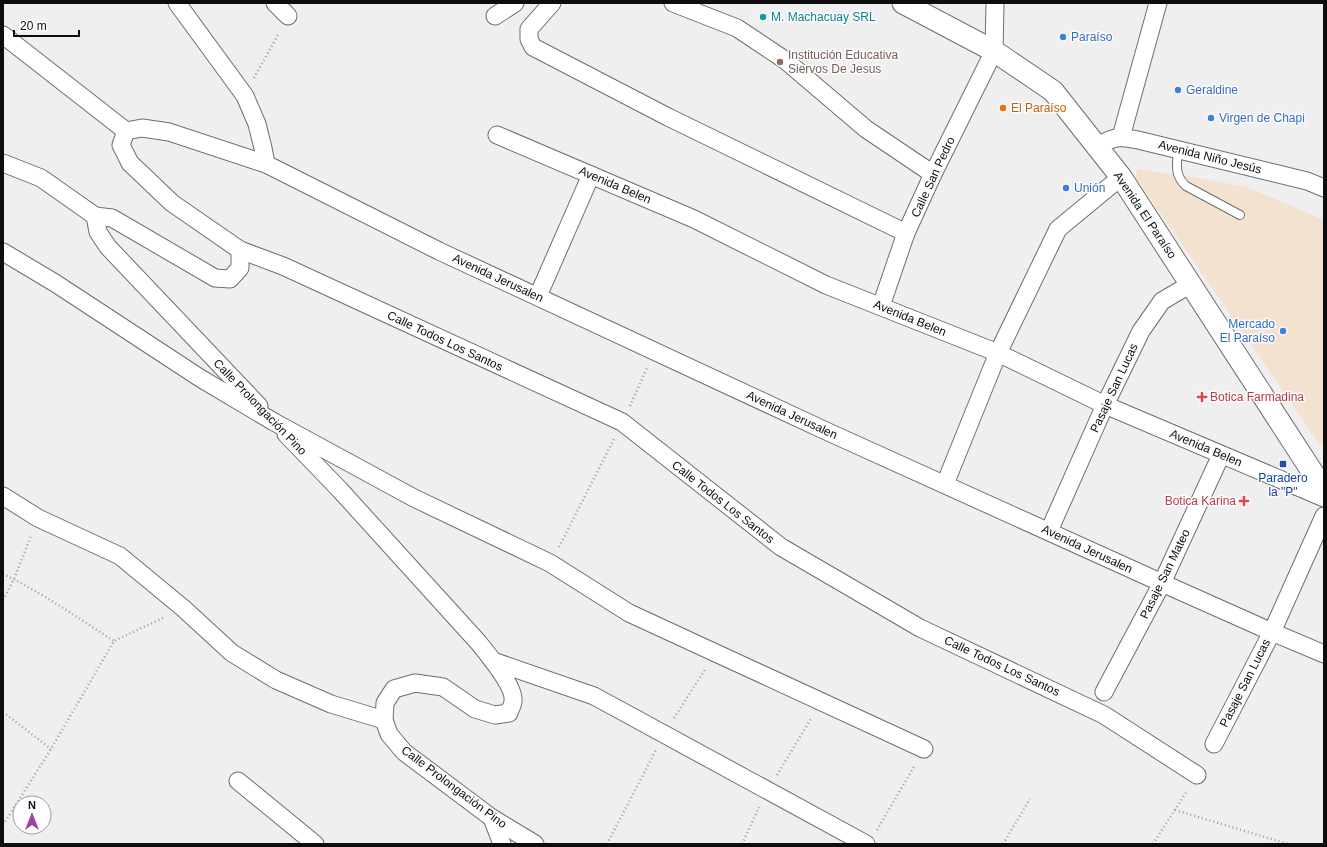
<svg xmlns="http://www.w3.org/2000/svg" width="1327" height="847" font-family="Helvetica,sans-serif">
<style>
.commercial{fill:#f4e2d1}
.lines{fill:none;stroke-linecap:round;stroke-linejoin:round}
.service-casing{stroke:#6d6e6f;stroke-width:10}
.minor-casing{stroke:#6d6e6f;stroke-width:19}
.tertiary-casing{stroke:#6d6e6f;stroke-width:23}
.path{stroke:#9d9d9d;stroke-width:2.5;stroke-dasharray:1 3;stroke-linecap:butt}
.service{stroke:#fff;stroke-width:8}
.minor{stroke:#fff;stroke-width:17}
.tertiary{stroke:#fff;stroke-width:21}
.culture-dot{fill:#0f9aa8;stroke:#fcfdfe;stroke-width:1.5}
.shop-dot{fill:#3f7fe0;stroke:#fcfdfe;stroke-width:1.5}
.education-dot{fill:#8d6e63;stroke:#fcfdfe;stroke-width:1.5}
.food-dot{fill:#e8710a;stroke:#fcfdfe;stroke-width:1.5}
.health-dot{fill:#e0444e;stroke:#fcfdfe;stroke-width:1.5}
.transit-dot{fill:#1a4fb4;stroke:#fcfdfe;stroke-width:1.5}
.labels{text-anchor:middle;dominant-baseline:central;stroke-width:3;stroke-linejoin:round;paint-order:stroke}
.culture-label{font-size:12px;fill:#0d838f;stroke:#fcfdfe;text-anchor:start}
.shop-label{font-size:12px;fill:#366cbe;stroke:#fcfdfe;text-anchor:start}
.education-label{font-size:12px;fill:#785e54;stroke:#fcfdfe;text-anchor:start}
.food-label{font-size:12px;fill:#c56008;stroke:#fcfdfe;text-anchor:start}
.street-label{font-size:12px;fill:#0d0d0d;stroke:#fcfdfe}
.health-label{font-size:12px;fill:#be3a42;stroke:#fcfdfe;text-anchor:start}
.transit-label{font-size:12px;fill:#164399;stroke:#fcfdfe}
</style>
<rect width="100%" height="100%" fill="#efeff0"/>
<polygon class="commercial" points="1137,169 1198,178 1247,187 1324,220 1324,442 1320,445 1136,178"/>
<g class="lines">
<defs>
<path id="service" d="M1178,149C1177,165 1174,175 1186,186L1240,215"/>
<g id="minor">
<polyline points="177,3 245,96 257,124 263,148 266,164"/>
<polyline points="275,3 288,16"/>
<polyline points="552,3 529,29 529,39 533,47 668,117 906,233"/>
<polyline points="673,3 737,28 785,60 866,129 933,174"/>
<polyline points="495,16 515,3"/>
<polyline points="3,35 126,131"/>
<polyline points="497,135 694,219 826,285 998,353 1105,405 1324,498"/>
<polyline points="1121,137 1158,3"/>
<path d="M1096,148C1112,136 1120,136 1138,140L1307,181L1324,188"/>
<polyline points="3,163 41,178 95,216"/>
<polyline points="95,216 98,232 108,247 259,406"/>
<polyline points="95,216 112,218 215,278 230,279 240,268 240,250"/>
<polyline points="3,252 55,283 200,378 274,422 414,498 550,563 629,613 924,749"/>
<polyline points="538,296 591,175"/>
<polyline points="881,306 906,233 933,174 994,51 995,3"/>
<path d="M286,434L340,490L478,642C487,653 515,687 513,701C513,705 510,709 509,713L495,715L475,709L443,687L415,683L394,689L385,703L384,720L389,734L404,752L492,818L535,844"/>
<polyline points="945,484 998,353 1058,229 1121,177"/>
<polyline points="3,496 38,518 120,556 183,608 232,653 276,680 331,704 384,720"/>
<polyline points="1049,531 1105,405 1141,331 1162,301 1191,284"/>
<polyline points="493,661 594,696 866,844"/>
<polyline points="1104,692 1162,583 1221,455"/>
<polyline points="1214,744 1272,632 1324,516"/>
<polyline points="1197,775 1104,715 920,628 781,547 622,422 283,266 240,250 172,203 130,163 121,145 126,131 142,128 169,132 266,164 439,251 826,431 1162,583 1272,632 1324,654"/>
<polyline points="238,781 315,844"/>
<polyline points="492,818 502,844"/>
</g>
<polyline id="tertiary" points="903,3 994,51 1053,91 1121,177 1324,490"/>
</defs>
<use href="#service" class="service-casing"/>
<use href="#minor" class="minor-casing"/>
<use href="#tertiary" class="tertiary-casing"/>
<g class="path">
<polyline points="254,78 279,33"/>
<polyline points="630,406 647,368"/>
<polyline points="559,547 614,439"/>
<path d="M3,574C41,592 78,618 114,641"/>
<polyline points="3,600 14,579 31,536"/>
<polyline points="3,712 51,749"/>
<polyline points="674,718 706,668"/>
<polyline points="777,775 812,717"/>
<polyline points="1175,810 1288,844"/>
<polyline points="3,825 51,749 114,641 165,617"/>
<polyline points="877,830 915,765"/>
<polyline points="607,844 656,750"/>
<polyline points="742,844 759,807"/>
<polyline points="1003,844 1030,799"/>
<polyline points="1153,844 1187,791"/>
</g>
<use href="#service" class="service"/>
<use href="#minor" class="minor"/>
<use href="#tertiary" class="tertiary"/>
</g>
<circle class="culture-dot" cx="763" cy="17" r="4"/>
<g class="shop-dot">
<circle cx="1063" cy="37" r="4"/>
<circle cx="1178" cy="90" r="4"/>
<circle cx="1211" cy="118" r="4"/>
<circle cx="1066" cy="188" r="4"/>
<circle cx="1283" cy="331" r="4"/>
</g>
<circle class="education-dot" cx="780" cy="62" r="4"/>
<circle class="food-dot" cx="1003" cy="108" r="4"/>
<g class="health-dot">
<path d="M1200 391h4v4h4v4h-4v4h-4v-4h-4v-4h4z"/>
<path d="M1242 495h4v4h4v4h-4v4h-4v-4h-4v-4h4z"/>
</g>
<rect class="transit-dot" x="1279" y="460" width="8" height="8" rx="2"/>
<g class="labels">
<g class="culture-label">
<text x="771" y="17">M. Machacuay SRL</text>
</g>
<g class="shop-label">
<text x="1071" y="37">Paraíso</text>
<text x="1186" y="90">Geraldine</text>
<text x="1219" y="118">Virgen de Chapi</text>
<text x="1074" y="188">Unión</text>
<text x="1275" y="324" text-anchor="end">Mercado<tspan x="1275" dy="14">El Paraíso</tspan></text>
</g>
<g class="education-label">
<text x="788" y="55">Institución Educativa<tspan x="788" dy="14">Siervos De Jesus</tspan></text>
</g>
<g class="food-label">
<text x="1011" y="108">El Paraíso</text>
</g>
<g class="street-label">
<text transform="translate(1210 157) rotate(14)">Avenida Niño Jesús</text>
<text transform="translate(933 177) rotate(-65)">Calle San Pedro</text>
<text transform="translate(615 185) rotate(23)">Avenida Belen</text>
<text transform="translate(1145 215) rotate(56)">Avenida El Paraíso</text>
<text transform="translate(498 278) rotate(25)">Avenida Jerusalen</text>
<text transform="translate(910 318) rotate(22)">Avenida Belen</text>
<text transform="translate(445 341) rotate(25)">Calle Todos Los Santos</text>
<text transform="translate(1114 388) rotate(-65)">Pasaje San Lucas</text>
<text transform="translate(260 407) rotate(46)">Calle Prolongación Pino</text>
<text transform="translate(792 415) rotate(25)">Avenida Jerusalen</text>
<text transform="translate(1206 448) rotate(23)">Avenida Belen</text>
<text transform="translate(723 502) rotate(38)">Calle Todos Los Santos</text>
<text transform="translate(1087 549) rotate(25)">Avenida Jerusalen</text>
<text transform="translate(1165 574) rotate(-64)">Pasaje San Mateo</text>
<text transform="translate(1002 666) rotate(25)">Calle Todos Los Santos</text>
<text transform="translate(1245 683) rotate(-63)">Pasaje San Lucas</text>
<text transform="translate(454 787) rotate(37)">Calle Prolongación Pino</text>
</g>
<g class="health-label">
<text x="1210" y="397">Botica Farmadina</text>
<text x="1236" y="501" text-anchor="end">Botica Karina</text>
</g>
<g class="transit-label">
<text x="1283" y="478">Paradero<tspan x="1283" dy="14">la "P"</tspan></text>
</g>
</g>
<rect width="1327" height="847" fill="none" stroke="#0d0d0d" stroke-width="8"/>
<g transform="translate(32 815)"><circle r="19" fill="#fcfdfe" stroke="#9c9d9e"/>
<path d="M0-3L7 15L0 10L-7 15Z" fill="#a43da0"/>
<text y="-6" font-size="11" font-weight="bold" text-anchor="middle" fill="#0d0d0d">N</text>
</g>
<path d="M14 30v6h65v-6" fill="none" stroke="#0d0d0d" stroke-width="2"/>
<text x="20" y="30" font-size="12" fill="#0d0d0d" stroke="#fcfdfe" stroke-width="3" paint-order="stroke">20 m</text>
</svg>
